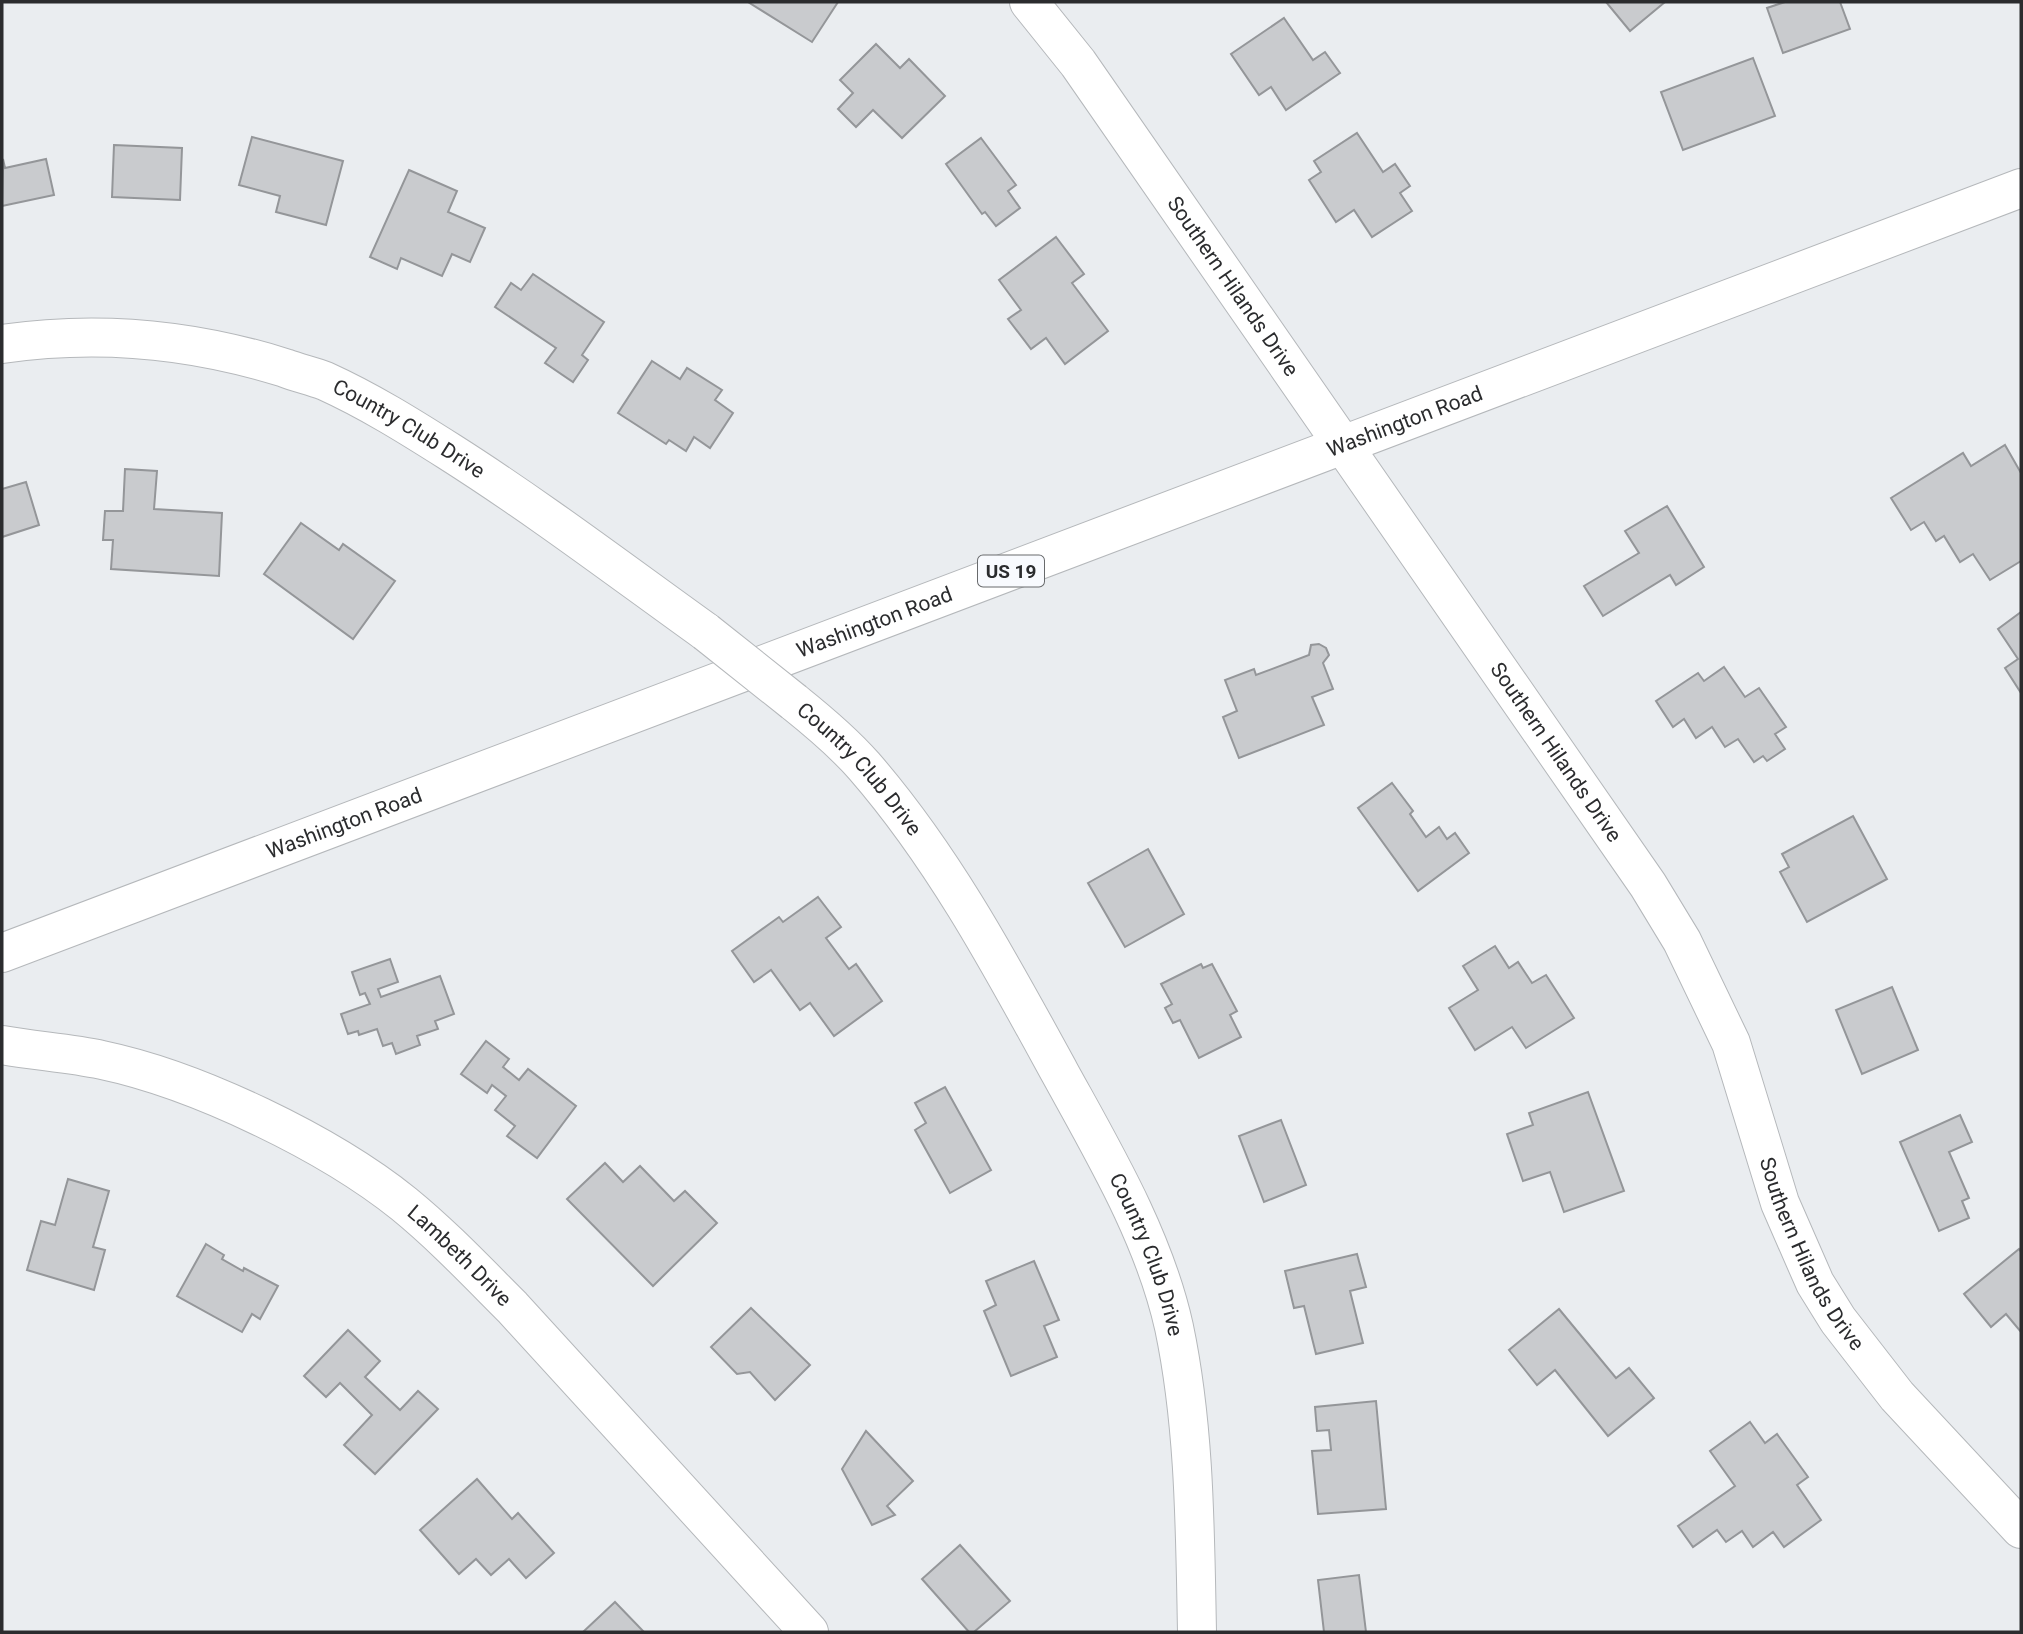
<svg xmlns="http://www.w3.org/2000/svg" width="2023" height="1634" font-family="Roboto,sans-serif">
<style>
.building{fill:#c9cbce;stroke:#949699;stroke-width:2}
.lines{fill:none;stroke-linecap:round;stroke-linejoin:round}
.minor-casing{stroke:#b5b8bb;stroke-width:40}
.major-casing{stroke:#b5b8bb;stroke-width:40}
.minor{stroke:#fff;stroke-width:38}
.major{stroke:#fff;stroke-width:38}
.minor-bridge-casing{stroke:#b5b8bb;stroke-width:40;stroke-linecap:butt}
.minor-bridge{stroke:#fff;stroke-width:38}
.labels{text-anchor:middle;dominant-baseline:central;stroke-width:6;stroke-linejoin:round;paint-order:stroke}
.shield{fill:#f8fafe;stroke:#686a6c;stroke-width:2}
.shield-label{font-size:19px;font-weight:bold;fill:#2b2c2e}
.street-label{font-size:21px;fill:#2b2c2e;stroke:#f8fafe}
</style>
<rect width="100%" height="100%" fill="#eaedf0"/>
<g class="building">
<polygon points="748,2 838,2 812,42"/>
<polygon points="1606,2 1665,2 1630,31"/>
<polygon points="1785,2 1840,2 1850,29 1783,53 1767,8"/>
<polygon points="1284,18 1313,60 1325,52 1340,73 1286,110 1271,87 1259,95 1231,54"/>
<polygon points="876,44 900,68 909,59 945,96 902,138 873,110 856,127 838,109 853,93 840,80"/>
<polygon points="1753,58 1775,116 1683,150 1661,92"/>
<polygon points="1357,133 1383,172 1395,164 1410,186 1400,193 1412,211 1372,237 1354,210 1336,222 1309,180 1321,172 1314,161"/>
<polygon points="252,137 343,161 326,225 276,212 280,196 239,185"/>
<polygon points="981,138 1016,185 1008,191 1020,208 996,226 985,212 982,214 946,164"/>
<polygon points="114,145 182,148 180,200 112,197"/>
<polygon points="3,159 5,168 46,159 54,195 2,206"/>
<polygon points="409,170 457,191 448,212 485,228 470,262 452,254 442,276 401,258 397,269 370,257"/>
<polygon points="1056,237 1084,274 1072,283 1108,331 1065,364 1046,338 1031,349 1008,319 1021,310 999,280"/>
<polygon points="533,274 604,322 582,355 588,360 573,382 545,363 556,348 495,307 511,283 521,290"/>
<polygon points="652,361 680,379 687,368 722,390 715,400 733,413 710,448 694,437 686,451 669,440 666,444 618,413"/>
<polygon points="2005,445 2021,473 2021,561 1990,580 1973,554 1960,562 1944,536 1936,541 1924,522 1911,530 1891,498 1963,453 1971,466"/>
<polygon points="125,469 157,471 154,509 222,513 219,576 111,569 113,540 103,540 105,511 123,511"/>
<polygon points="26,482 39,525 2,537 2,489"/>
<polygon points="1667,506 1704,567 1676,585 1670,575 1603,616 1584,586 1639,553 1625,531"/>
<polygon points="301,523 339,550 343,544 395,581 353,639 264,574"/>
<polygon points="2021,612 2021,693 2005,668 2018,659 1998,629"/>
<polygon points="1319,644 1326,648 1329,655 1323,663 1333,689 1312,697 1324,725 1239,758 1223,717 1237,711 1225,680 1254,669 1256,675 1309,655 1311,645"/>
<polygon points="1724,667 1745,697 1759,688 1786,727 1775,734 1785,749 1767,761 1763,756 1754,762 1738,739 1725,747 1712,727 1696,738 1684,719 1673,727 1656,701 1698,673 1704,681"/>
<polygon points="1392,783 1413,811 1410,814 1426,837 1439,827 1447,839 1455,833 1469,853 1418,891 1358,808"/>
<polygon points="1853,816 1887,879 1807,922 1780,872 1789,867 1782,854"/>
<polygon points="1148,849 1184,914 1125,947 1088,883"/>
<polygon points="818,897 841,927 826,938 849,969 856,964 882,1001 834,1036 810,1003 800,1010 771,970 754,982 732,951 779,917 783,922"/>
<polygon points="1495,946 1509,968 1518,962 1532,983 1546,975 1574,1018 1526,1048 1512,1027 1475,1050 1449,1008 1478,990 1463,966"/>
<polygon points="390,959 398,982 378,989 381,997 440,976 454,1014 435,1021 438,1029 417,1036 420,1045 396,1054 392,1043 383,1046 377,1029 359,1035 358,1031 348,1034 341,1014 370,1004 365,993 360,995 352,972"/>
<polygon points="1201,964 1203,968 1212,964 1237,1011 1230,1015 1241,1037 1199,1058 1180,1020 1173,1023 1165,1008 1172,1004 1161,984"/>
<polygon points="1892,987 1918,1050 1862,1074 1836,1010"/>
<polygon points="486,1041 509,1059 503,1067 519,1080 528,1069 576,1106 537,1158 507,1136 515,1126 495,1110 506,1096 492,1085 487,1093 461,1074"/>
<polygon points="945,1087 991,1170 950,1193 915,1130 926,1123 915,1103"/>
<polygon points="1588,1092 1624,1191 1564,1212 1550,1172 1523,1181 1507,1134 1533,1125 1529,1113"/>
<polygon points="1960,1115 1972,1142 1949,1152 1969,1198 1962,1201 1969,1218 1939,1231 1900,1142"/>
<polygon points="1281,1120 1306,1185 1264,1202 1239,1136"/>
<polygon points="605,1163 623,1182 640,1166 674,1201 685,1191 717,1223 653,1286 567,1199"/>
<polygon points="68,1179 109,1191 93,1247 105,1250 94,1290 27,1270 41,1221 55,1225"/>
<polygon points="206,1244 224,1255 222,1259 243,1271 244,1268 278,1286 260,1319 252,1314 242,1332 177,1296"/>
<polygon points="2019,1249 2021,1252 2021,1332 2006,1314 1991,1327 1964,1294"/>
<polygon points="1357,1254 1366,1287 1350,1291 1363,1343 1316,1354 1304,1306 1294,1308 1285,1271"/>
<polygon points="1034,1261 1059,1320 1044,1326 1057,1357 1011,1376 984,1311 996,1305 986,1281"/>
<polygon points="751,1308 810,1365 775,1400 750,1372 737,1374 711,1347"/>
<polygon points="1559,1309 1616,1378 1629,1368 1654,1398 1608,1436 1555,1370 1537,1385 1509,1350"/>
<polygon points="348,1330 380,1361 365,1377 400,1410 418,1391 438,1409 375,1474 344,1445 372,1415 340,1383 326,1397 304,1376"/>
<polygon points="1376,1401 1386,1509 1318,1514 1312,1451 1331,1450 1329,1430 1317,1431 1315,1407"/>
<polygon points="1750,1422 1765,1443 1777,1434 1808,1477 1797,1485 1821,1520 1784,1547 1773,1532 1753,1547 1742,1531 1726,1542 1717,1530 1693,1547 1678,1526 1735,1486 1710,1451"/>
<polygon points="866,1431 913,1481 887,1506 895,1515 872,1525 842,1469"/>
<polygon points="477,1479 512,1519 518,1513 554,1553 526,1578 509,1559 491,1575 476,1559 459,1574 420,1530"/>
<polygon points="960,1545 1010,1601 974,1632 969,1632 922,1579"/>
<polygon points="1359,1575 1366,1632 1324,1632 1318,1580"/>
<polygon points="615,1602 644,1632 583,1632"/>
</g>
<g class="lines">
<defs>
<g id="minor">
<path id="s1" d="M1029,2L1078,63L1648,885L1682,941L1731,1043L1780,1203L1815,1283L1838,1320L1897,1396L2021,1529"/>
<path id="s2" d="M2,344C97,330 193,339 285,368C298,373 312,376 325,381C369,401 409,426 450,452C538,508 621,571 706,632"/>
<path id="s3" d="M794,702C819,722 843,742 864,766C944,858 1002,967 1060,1073C1104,1153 1154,1237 1174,1327C1195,1427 1195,1531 1197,1632"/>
<path id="s4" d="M2,1045C35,1051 69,1053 102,1060C197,1080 328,1143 404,1204C442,1235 477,1272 512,1307L809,1632"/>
</g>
<g id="major">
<path id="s5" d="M2,953L2021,188"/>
</g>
</defs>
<use href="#minor" class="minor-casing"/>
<use href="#major" class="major-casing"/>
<use href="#minor" class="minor"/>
<use href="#major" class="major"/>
<defs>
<polyline id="minor-bridge" points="706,632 794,702"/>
</defs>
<use href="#minor-bridge" class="minor-bridge-casing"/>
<use href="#minor-bridge" class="minor-bridge"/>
</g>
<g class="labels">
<rect class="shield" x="978" y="555.5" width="66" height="31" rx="5"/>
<g class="shield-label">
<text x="1011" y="571">US 19</text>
</g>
<g class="street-label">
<text stroke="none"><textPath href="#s1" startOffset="350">Southern Hilands Drive</textPath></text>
<text stroke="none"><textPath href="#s5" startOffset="1500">Washington Road</textPath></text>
<text stroke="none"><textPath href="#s2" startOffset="425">Country Club Drive</textPath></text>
<text stroke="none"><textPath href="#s5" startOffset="933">Washington Road</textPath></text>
<text stroke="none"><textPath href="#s1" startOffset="917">Southern Hilands Drive</textPath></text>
<text stroke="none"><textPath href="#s3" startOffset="94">Country Club Drive</textPath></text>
<text stroke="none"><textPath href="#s5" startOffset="366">Washington Road</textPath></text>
<text stroke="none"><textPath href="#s1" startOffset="1484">Southern Hilands Drive</textPath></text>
<text stroke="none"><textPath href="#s3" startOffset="662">Country Club Drive</textPath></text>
<text stroke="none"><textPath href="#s4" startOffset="514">Lambeth Drive</textPath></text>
</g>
</g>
<rect width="2023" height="1634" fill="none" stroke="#2b2c2e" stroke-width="7"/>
</svg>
